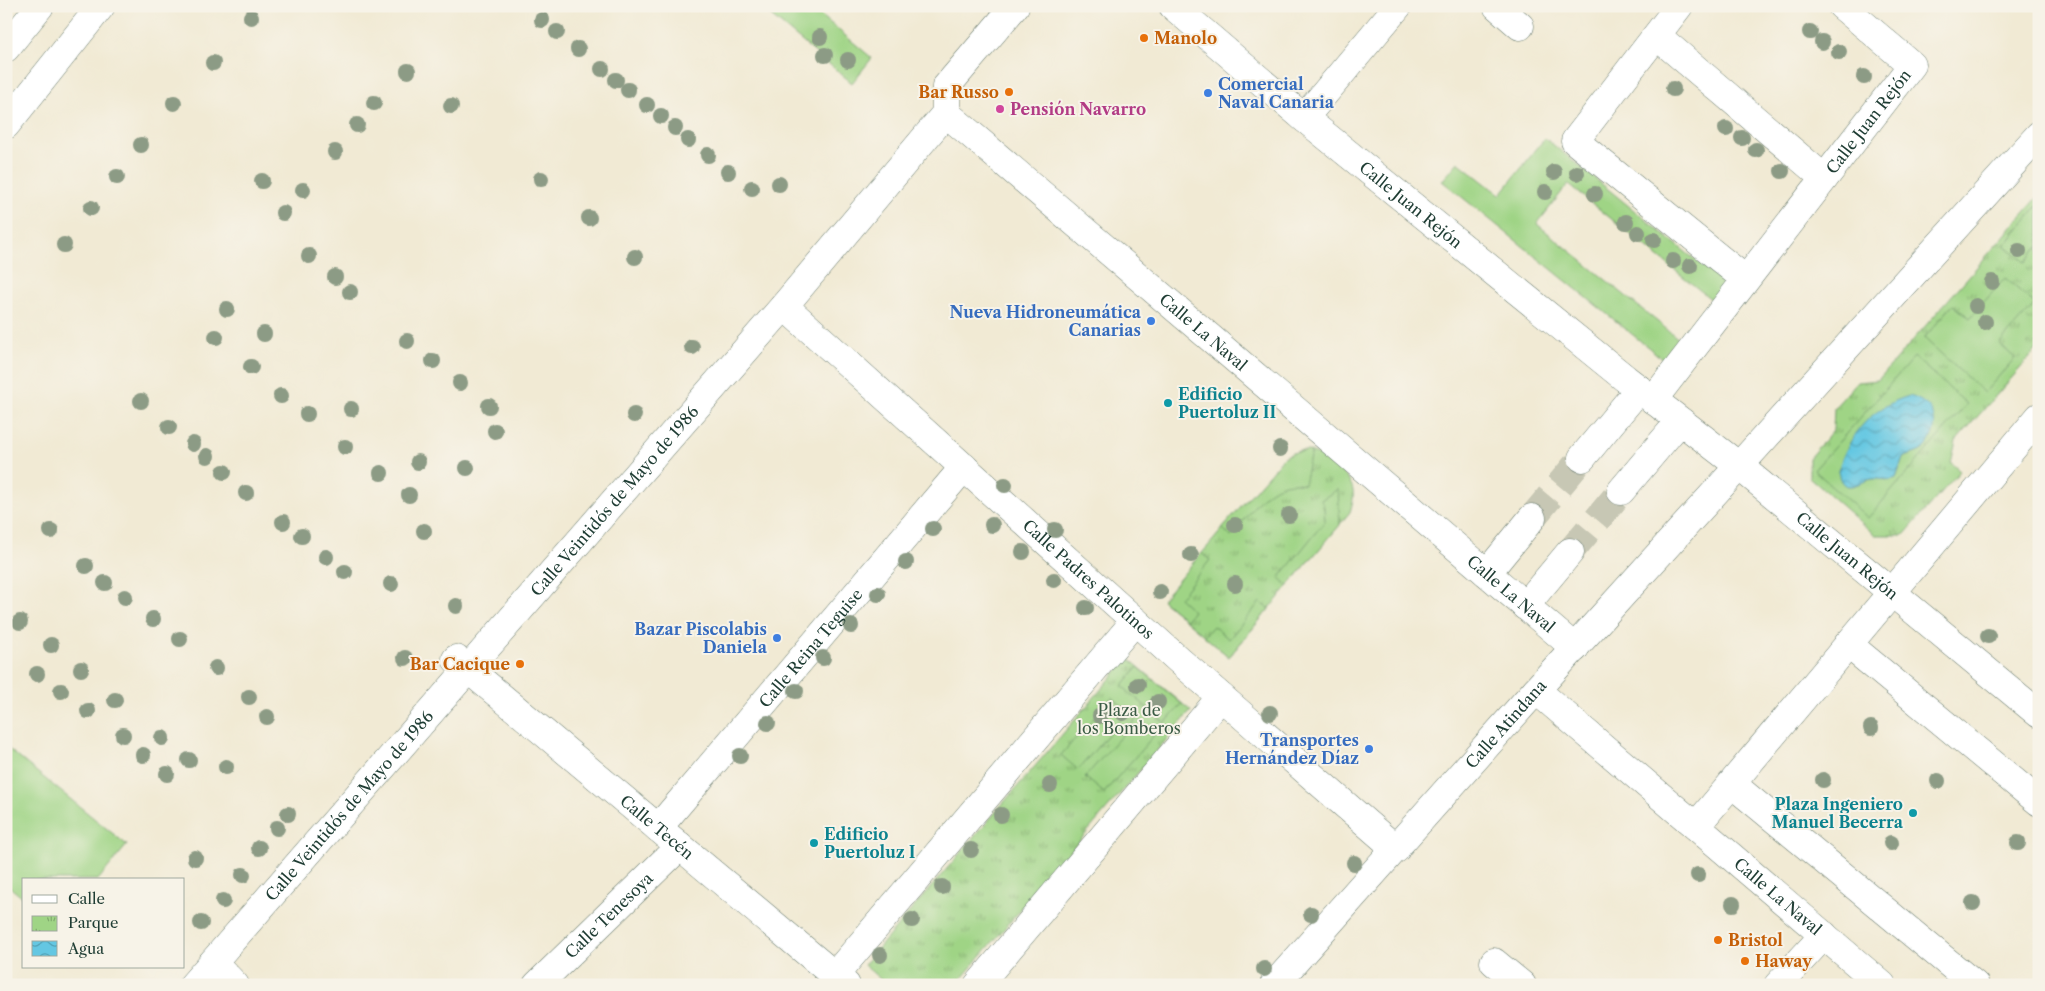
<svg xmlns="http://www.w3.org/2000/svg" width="2045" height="991" font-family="'Libre Caslon Text',serif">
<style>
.park{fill:url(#park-tufts);stroke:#5f885c;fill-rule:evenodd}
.garden{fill:#9fd485;stroke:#5f885c;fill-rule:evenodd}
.water{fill:url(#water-waves);stroke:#42828b}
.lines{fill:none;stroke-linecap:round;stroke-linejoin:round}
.minor-tunnel{stroke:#c7c7b4;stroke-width:28;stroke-dasharray:28 14;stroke-linecap:butt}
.minor-casing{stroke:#687a6c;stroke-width:29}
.minor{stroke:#fff;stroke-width:28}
.tree{fill:#8c9b85}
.food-dot{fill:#e8710a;stroke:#f7f3e8;stroke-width:2}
.shop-dot{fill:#3f7fe0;stroke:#f7f3e8;stroke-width:2}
.hotel-dot{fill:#d1479c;stroke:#f7f3e8;stroke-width:2}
.culture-dot{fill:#0f9aa8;stroke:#f7f3e8;stroke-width:2}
.labels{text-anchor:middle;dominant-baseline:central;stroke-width:4;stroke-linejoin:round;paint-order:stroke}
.food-label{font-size:16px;font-weight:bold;fill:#c56008;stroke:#f7f3e8;text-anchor:start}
.shop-label{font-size:16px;font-weight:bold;fill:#366cbe;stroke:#f7f3e8;text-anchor:end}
.hotel-label{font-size:16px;font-weight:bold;fill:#b23c85;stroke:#f7f3e8;text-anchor:start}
.street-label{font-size:16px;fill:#1f3d34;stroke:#f7f3e8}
.culture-label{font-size:16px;font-weight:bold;fill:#0d838f;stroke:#f7f3e8;text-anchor:start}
.park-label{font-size:16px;fill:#395b44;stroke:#f7f3e8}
</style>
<defs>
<pattern id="park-tufts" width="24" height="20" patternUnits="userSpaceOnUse" patternTransform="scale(1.25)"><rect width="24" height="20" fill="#9fd485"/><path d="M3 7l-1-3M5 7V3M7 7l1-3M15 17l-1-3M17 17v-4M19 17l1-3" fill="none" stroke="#81ad6e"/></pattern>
<pattern id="water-waves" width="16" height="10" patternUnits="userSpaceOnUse" patternTransform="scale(1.25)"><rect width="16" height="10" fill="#64c7e2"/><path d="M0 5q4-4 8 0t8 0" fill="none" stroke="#52a3b8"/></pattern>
</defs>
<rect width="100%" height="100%" fill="#f7f3e8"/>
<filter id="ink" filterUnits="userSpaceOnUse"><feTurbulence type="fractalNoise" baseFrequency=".02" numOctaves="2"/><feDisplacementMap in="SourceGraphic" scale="10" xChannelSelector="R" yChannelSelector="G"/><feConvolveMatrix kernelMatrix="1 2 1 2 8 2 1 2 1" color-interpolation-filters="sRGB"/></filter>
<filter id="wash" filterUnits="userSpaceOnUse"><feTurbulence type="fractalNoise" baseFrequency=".0096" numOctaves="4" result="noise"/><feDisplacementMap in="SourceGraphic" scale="20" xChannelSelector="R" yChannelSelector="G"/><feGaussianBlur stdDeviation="1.12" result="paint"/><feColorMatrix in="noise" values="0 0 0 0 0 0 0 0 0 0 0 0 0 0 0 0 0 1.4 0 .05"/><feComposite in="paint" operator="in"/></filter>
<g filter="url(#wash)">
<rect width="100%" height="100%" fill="#f1ead4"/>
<g class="park">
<path d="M2039,196V205L2005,245L2025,262L2039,246V347L1956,441L1951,463L1960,471L1904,535H1875L1809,477V458L1833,430L1834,408L1857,382L1878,380ZM1953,305L1969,319L1924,339V338Z"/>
<path d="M1299,451C1317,450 1339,466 1349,481C1356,490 1353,502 1350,512L1229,657L1162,600L1284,457Z"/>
<polygon points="1128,658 1191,711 956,985 887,985 864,965"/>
</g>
<g class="garden">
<polygon points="759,6 810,6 872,58 852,83"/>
<polygon points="1545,138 1725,284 1712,300 1568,184 1537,224 1680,340 1664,360 1442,181 1458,162 1500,195"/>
<polygon points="2039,205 2039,246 2025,262 2005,245"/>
<polygon points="2005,278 2035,304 1999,344 2015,358 1984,393 1924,338 1953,305 1970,318"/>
<path d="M1914,357L1967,404L1868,518L1814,470ZM1854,435L1921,451L1903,458L1896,478C1886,480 1880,478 1872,479C1853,483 1849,496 1838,471Z"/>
<path d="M1308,451L1311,452L1304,484C1269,476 1250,513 1231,537L1222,528L1284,457L1291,453Z"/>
<polygon points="1338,489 1340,525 1288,586 1279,578 1325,521 1324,507 1321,500"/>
<polygon points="1201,553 1210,560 1179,598 1193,611 1186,620 1162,600"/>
<polygon points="1260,602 1269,609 1229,657 1204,636 1213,626 1229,639"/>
<polygon points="1138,667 1182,704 1165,723 1122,686"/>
<polygon points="1112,697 1128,711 1078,770 1061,755"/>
<polygon points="1137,718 1155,734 1104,793 1085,777"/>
<polygon points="6,747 127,845 98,880 24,880 24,899 6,884"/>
</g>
<path class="water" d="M1909,396C1929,401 1941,417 1931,438C1929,441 1928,446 1925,448C1920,453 1910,454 1903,458L1896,478C1887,482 1881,478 1872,479C1858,482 1842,497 1838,471C1849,434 1872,407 1909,396Z"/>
</g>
<g filter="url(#ink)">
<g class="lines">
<g class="minor-tunnel">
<polyline points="1532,518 1582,458"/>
<polyline points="1570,552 1621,491"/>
</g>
<defs>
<g id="minor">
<path id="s1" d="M1173,6L1304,118L1626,379L1739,466L2039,714"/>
<polyline points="1497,6 1520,26"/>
<polyline points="1679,6 1575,141 1745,279"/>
<polyline points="1657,36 1824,178"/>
<polyline points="6,48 40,6"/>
<path id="s2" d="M946,113L1575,648"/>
<polyline points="1304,118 1398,6"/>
<polyline points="6,125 101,6"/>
<path id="s3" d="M784,306L1181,662L1396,849"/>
<path id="s4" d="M1653,400L1912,65L1842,6"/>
<polyline points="1582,458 1639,389"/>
<polyline points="1621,491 1680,421"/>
<polyline points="1487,573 1532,518"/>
<polyline points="1525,606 1570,552"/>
<polyline points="1848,644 2039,802"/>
<path id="s5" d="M456,659L846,985"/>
<path id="s6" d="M1536,690L1882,985"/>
<polyline points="1732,784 1975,985"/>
<polyline points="1696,826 2039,417"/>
<path id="s7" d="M658,828L964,467"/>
<polyline points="213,962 235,985"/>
<polyline points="1494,962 1522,985"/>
<polyline points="835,975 1135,621"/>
<path id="s8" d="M193,985L784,306L946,113V87L1015,6"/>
<path id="s9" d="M537,985L680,846"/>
<polyline points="978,985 1221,697"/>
<path id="s10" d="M1274,985L1536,690L2039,135"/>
<polyline points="1778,985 1824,935"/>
</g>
</defs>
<use href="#minor" class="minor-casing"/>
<use href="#minor" class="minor"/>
</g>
<g class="tree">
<circle cx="251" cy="17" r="8"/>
<circle cx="542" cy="20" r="8"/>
<circle cx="557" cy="32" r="8"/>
<circle cx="1810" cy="32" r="8"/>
<circle cx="820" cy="37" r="8"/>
<circle cx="1822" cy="42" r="8"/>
<circle cx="578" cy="49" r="8"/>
<circle cx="1839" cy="52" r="8"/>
<circle cx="825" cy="55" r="8"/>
<circle cx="848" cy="60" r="8"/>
<circle cx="213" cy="63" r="8"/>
<circle cx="602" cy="69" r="8"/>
<circle cx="408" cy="71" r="8"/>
<circle cx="1864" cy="77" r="8"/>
<circle cx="616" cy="80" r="8"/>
<circle cx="1673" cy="89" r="8"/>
<circle cx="628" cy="90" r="8"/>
<circle cx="174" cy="103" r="8"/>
<circle cx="374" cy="103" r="8"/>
<circle cx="647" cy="105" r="8"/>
<circle cx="451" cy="106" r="8"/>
<circle cx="661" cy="116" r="8"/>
<circle cx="357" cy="125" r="8"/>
<circle cx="675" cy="128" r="8"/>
<circle cx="1726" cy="129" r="8"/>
<circle cx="1742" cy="138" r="8"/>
<circle cx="688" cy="140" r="8"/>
<circle cx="141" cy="145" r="8"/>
<circle cx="1756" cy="150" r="8"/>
<circle cx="335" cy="152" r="8"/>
<circle cx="708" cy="155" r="8"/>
<circle cx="1782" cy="171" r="8"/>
<circle cx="728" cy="172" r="8"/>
<circle cx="1554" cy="172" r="8"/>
<circle cx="1577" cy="173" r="8"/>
<circle cx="117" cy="177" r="8"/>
<circle cx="541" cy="179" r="8"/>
<circle cx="262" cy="181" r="8"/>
<circle cx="779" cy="184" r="8"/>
<circle cx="752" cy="188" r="8"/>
<circle cx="303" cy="190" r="8"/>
<circle cx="1545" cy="192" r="8"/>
<circle cx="1595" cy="194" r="8"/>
<circle cx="91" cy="208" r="8"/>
<circle cx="283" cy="213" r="8"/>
<circle cx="589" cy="218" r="8"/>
<circle cx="1626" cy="222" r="8"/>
<circle cx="1638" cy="233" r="8"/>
<circle cx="1654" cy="240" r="8"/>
<circle cx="64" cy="245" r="8"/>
<circle cx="2019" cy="251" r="8"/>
<circle cx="309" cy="256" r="8"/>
<circle cx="635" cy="257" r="8"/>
<circle cx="1673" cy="261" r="8"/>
<circle cx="1690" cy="266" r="8"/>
<circle cx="335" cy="277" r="8"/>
<circle cx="1992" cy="282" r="8"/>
<circle cx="350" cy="292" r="8"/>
<circle cx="1976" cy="306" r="8"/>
<circle cx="227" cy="309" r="8"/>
<circle cx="1985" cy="322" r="8"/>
<circle cx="264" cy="334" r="8"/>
<circle cx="216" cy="337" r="8"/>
<circle cx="407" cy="341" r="8"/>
<circle cx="692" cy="347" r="8"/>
<circle cx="433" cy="361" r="8"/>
<circle cx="251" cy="367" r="8"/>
<circle cx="460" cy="383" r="8"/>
<circle cx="281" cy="396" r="8"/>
<circle cx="141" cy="401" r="8"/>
<circle cx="489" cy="406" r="8"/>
<circle cx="351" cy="409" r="8"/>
<circle cx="307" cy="414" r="8"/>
<circle cx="634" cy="415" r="8"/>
<circle cx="169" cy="427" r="8"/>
<circle cx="495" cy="431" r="8"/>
<circle cx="193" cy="444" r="8"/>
<circle cx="345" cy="447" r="8"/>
<circle cx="1280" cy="449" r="8"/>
<circle cx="207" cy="456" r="8"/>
<circle cx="418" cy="462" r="8"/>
<circle cx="467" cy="468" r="8"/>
<circle cx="224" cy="472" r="8"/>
<circle cx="381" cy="473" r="8"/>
<circle cx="1005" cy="485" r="8"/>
<circle cx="246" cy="493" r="8"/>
<circle cx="409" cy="495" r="8"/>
<circle cx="1289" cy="515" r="8"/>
<circle cx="283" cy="522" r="8"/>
<circle cx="992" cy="525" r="8"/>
<circle cx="1235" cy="525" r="8"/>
<circle cx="933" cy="529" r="8"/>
<circle cx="1055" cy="530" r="8"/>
<circle cx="51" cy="531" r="8"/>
<circle cx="424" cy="531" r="8"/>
<circle cx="302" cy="536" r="8"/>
<circle cx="1023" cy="552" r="8"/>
<circle cx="1191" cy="555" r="8"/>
<circle cx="326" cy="557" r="8"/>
<circle cx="906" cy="562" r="8"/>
<circle cx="86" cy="566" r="8"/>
<circle cx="345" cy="572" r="8"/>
<circle cx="1054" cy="580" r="8"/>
<circle cx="105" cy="583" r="8"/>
<circle cx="391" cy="584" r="8"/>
<circle cx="1235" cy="584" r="8"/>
<circle cx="1160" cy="592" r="8"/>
<circle cx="878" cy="594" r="8"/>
<circle cx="125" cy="597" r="8"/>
<circle cx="456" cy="606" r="8"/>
<circle cx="1086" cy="608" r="8"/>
<circle cx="153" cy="619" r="8"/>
<circle cx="20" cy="622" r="8"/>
<circle cx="851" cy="626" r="8"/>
<circle cx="1988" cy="636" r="8"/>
<circle cx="180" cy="639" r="8"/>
<circle cx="51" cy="645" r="8"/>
<circle cx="405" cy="658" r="8"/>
<circle cx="823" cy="658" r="8"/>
<circle cx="216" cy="668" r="8"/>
<circle cx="81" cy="669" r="8"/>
<circle cx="37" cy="674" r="8"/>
<circle cx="1138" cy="685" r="8"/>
<circle cx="61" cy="691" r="8"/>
<circle cx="796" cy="691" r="8"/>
<circle cx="249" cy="697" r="8"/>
<circle cx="115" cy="700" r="8"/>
<circle cx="1158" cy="702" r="8"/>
<circle cx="88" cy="711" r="8"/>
<circle cx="1123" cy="713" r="8"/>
<circle cx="1270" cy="713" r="8"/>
<circle cx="1100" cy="716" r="8"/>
<circle cx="267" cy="717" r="8"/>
<circle cx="768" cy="723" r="8"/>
<circle cx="1871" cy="728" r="8"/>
<circle cx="123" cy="735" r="8"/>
<circle cx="162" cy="738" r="8"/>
<circle cx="143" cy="755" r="8"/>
<circle cx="740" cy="756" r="8"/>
<circle cx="189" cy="760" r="8"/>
<circle cx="226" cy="767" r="8"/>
<circle cx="167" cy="774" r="8"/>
<circle cx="1823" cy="780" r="8"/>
<circle cx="1938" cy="781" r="8"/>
<circle cx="1050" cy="785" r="8"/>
<circle cx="288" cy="814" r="8"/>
<circle cx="1001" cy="815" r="8"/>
<circle cx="277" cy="828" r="8"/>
<circle cx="1891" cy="843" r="8"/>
<circle cx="2018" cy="843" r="8"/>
<circle cx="259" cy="848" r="8"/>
<circle cx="971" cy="850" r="8"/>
<circle cx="195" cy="858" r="8"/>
<circle cx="1354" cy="863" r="8"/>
<circle cx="243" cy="875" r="8"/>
<circle cx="1698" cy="875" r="8"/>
<circle cx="942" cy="887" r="8"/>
<circle cx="223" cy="901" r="8"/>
<circle cx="1973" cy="903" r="8"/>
<circle cx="1733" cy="904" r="8"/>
<circle cx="1311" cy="914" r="8"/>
<circle cx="912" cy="920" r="8"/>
<circle cx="201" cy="923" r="8"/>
<circle cx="880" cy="955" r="8"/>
<circle cx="1264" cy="969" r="8"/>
</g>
</g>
<g class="food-dot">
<circle cx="1144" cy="38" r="5"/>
<circle cx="1009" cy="92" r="5"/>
<circle cx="520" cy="664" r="5"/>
<circle cx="1718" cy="940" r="5"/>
<circle cx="1745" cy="961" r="5"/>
</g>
<g class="shop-dot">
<circle cx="1208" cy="93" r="5"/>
<circle cx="1151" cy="321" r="5"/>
<circle cx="777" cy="638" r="5"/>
<circle cx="1369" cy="749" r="5"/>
</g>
<circle class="hotel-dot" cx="1000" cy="109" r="5"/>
<g class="culture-dot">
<circle cx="1168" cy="403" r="5"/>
<circle cx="1913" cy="813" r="5"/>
<circle cx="814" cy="843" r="5"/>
</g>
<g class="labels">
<g class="food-label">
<text x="1154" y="38">Manolo</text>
<text x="999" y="92" text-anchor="end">Bar Russo</text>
<text x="510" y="664" text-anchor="end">Bar Cacique</text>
<text x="1728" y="940">Bristol</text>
<text x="1755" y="961">Haway</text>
</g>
<g class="shop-label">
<text x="1218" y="84" text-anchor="start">Comercial<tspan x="1218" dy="18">Naval Canaria</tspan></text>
<text x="1141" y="312">Nueva Hidroneumática<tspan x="1141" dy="18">Canarias</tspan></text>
<text x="767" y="629">Bazar Piscolabis<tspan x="767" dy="18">Daniela</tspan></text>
<text x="1359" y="740">Transportes<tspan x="1359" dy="18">Hernández Díaz</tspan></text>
</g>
<g class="hotel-label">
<text x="1010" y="109">Pensión Navarro</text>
</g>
<g class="street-label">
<text stroke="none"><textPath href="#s4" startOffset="352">Calle Juan Rejón</textPath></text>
<text stroke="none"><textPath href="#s1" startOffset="310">Calle Juan Rejón</textPath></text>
<text stroke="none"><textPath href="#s2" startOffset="338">Calle La Naval</textPath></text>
<text stroke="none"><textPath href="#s8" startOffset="642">Calle Veintidós de Mayo de 1986</textPath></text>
<text stroke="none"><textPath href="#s1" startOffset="870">Calle Juan Rejón</textPath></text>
<text stroke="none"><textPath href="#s3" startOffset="409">Calle Padres Palotinos</textPath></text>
<text stroke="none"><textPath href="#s2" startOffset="742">Calle La Naval</textPath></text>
<text stroke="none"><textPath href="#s7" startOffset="236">Calle Reina Teguise</textPath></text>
<text stroke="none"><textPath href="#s10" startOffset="349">Calle Atindana</textPath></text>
<text stroke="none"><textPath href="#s8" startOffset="238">Calle Veintidós de Mayo de 1986</textPath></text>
<text stroke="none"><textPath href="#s5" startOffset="262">Calle Tecén</textPath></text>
<text stroke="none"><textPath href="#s6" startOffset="318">Calle La Naval</textPath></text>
<text stroke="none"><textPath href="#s9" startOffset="100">Calle Tenesoya</textPath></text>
</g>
<g class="culture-label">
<text x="1178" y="394">Edificio<tspan x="1178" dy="18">Puertoluz II</tspan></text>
<text x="1903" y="804" text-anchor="end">Plaza Ingeniero<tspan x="1903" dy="18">Manuel Becerra</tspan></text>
<text x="824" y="834">Edificio<tspan x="824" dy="18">Puertoluz I</tspan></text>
</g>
<g class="park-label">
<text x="1129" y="710">Plaza de<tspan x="1129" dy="18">los Bomberos</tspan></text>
</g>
</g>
<rect width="2045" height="991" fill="none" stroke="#f7f3e8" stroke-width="25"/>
<rect x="22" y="878" width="162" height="90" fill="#f7f3e8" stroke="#a1aaa0"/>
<rect x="32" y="895" width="25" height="8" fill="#ffffff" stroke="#a1aaa0"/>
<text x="68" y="904" font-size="15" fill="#1f3d34">Calle</text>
<rect x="32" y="916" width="25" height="15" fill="url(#park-tufts)" stroke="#a1aaa0"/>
<text x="68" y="928" font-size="15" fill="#1f3d34">Parque</text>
<rect x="32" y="941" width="25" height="15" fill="url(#water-waves)" stroke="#a1aaa0"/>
<text x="68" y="954" font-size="15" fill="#1f3d34">Agua</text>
</svg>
